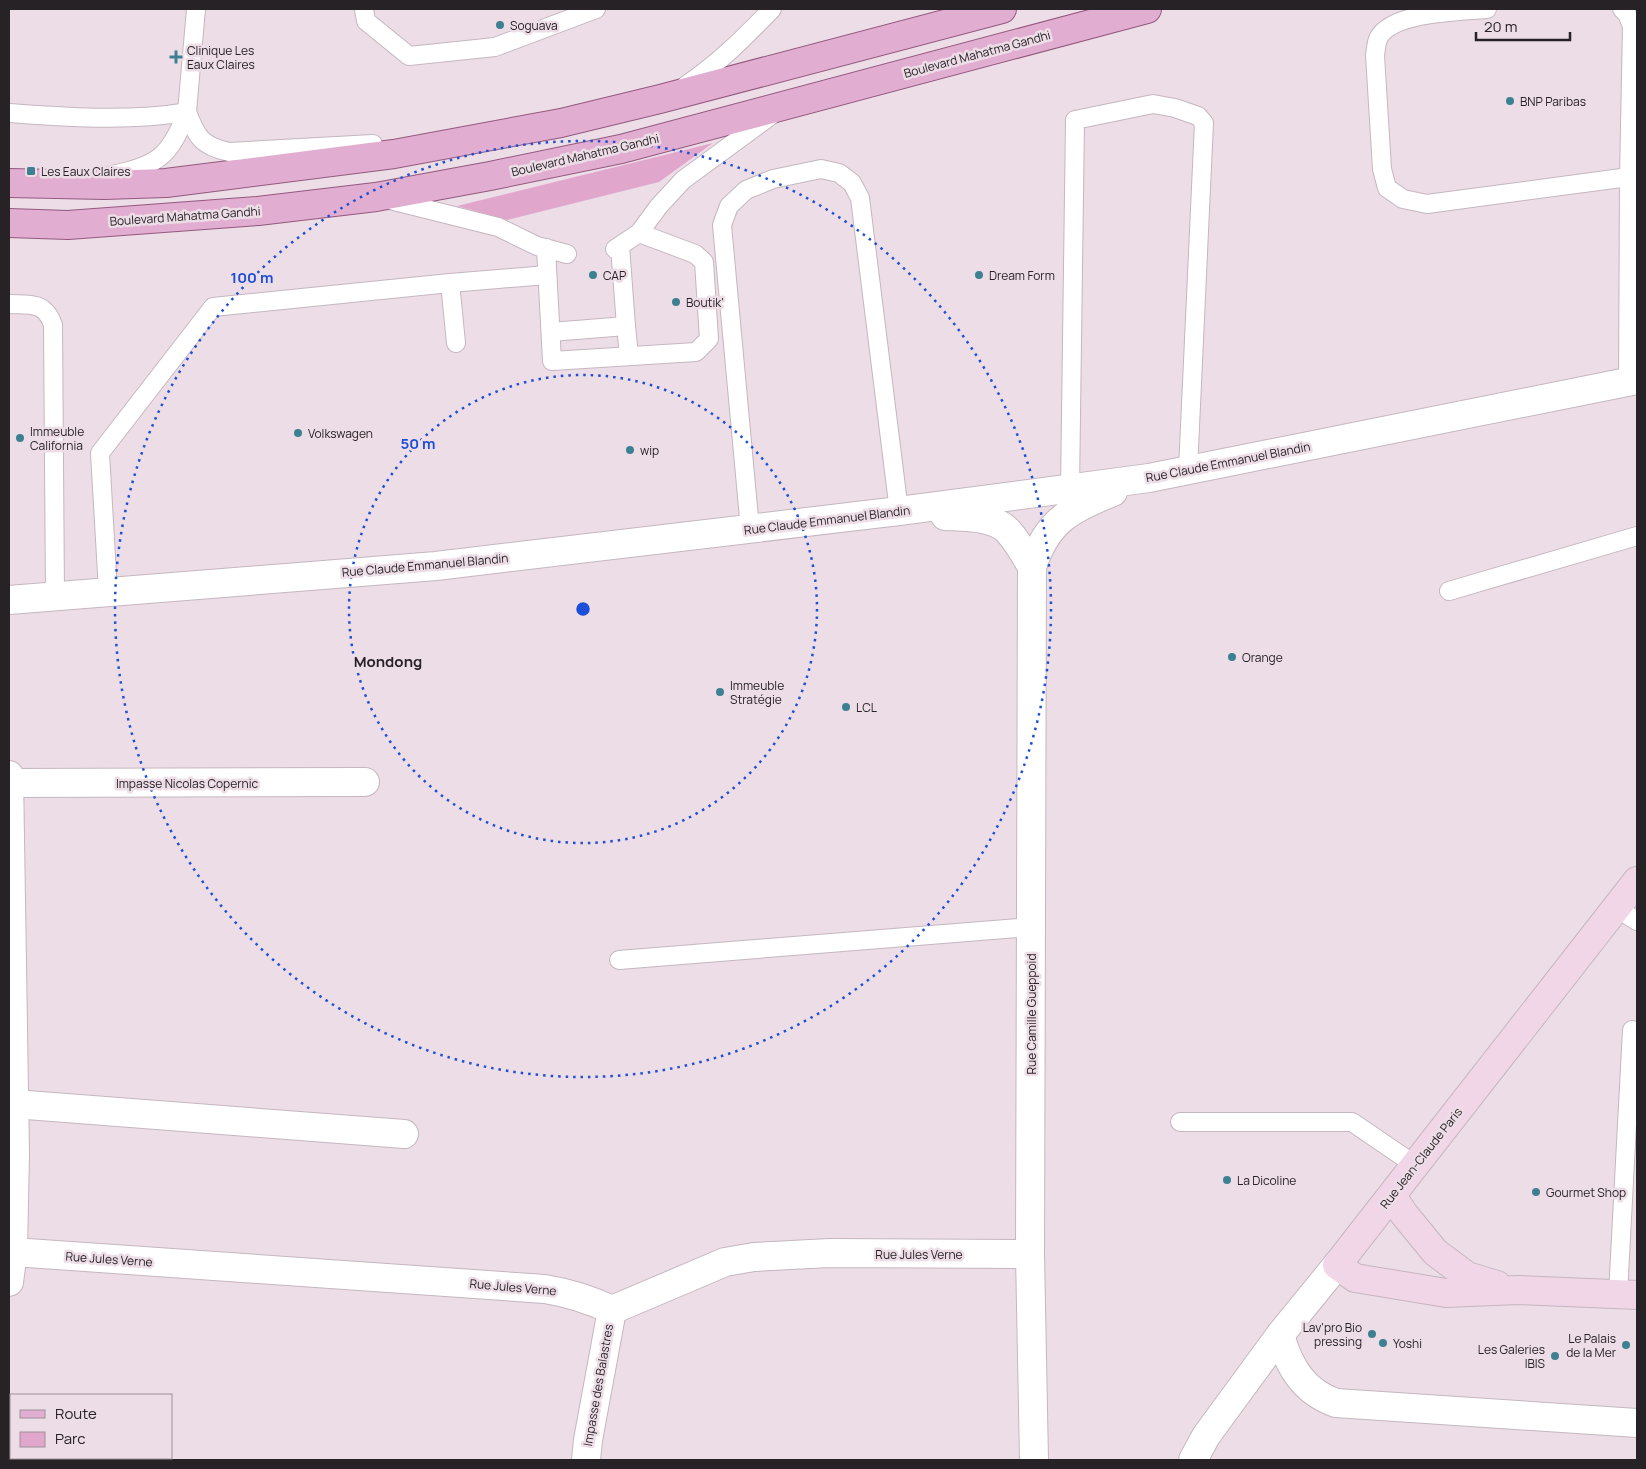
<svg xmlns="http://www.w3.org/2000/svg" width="1646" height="1469" font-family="Manrope,sans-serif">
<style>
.green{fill:#e1a6cb}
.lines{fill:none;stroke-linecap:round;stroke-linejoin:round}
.lane-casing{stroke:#c5b6bf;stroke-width:20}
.street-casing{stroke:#c5b6bf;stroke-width:30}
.secondary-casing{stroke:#c5b6bf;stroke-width:30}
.primary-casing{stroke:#93597f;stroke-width:30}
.lane{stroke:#fff;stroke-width:18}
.street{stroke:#fff;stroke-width:28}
.secondary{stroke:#f0d6e7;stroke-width:28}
.primary{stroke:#e1add0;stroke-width:28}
.ring{fill:none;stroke:#1d4ed8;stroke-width:2.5;stroke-dasharray:2.5 5}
.poi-dot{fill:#3d8091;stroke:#eddde7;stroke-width:2}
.labels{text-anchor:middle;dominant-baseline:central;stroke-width:5;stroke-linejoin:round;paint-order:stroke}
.poi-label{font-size:12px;fill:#272225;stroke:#eddde7;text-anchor:start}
.street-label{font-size:12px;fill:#272225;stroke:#eddde7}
.quarter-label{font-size:15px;font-weight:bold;fill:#272225;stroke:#eddde7}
.centre{fill:#1d4ed8;stroke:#eddde7;stroke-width:2.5}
.ring-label{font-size:15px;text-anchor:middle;font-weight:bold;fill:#1d4ed8;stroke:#eddde7;stroke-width:5;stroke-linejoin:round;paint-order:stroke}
</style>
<rect width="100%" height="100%" fill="#eddde7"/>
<polygon class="green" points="713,143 659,182 507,220 457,206"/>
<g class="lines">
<defs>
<g id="lane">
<polyline points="364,9 366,21 409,56 495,47 596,9"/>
<path d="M1487,9C1460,11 1390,12 1378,39C1376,44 1376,50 1375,55L1382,169L1387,188L1403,199L1427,204L1629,177"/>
<polyline points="1622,9 1627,14 1632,26 1629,177 1628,383"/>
<path d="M685,86C718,64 745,37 772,9"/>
<path d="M187,112C197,138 202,146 229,152L373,144"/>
<path d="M9,113C68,117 128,122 187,112"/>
<path d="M111,175C158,166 170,156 187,112L196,9"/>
<polyline points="386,199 498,227 537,246 567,254"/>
<polyline points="546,248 552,361 696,352 709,339 704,262 695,254 639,233"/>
<polyline points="615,249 639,233 659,206 683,180 773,114"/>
<polyline points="450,283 547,275"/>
<path d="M9,304C30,305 45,301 53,325L55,596"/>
<polyline points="626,326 629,356"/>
<polyline points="551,332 626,326 620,246"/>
<polyline points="1070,489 1075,120 1153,104 1175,108 1198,116 1204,123 1188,470"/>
<polyline points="750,529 722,225 729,206 746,190 773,179 821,169 839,173 852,183 860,198 899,511"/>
<polyline points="108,591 100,453 213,307 450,283 456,343"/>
<polyline points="1449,591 1637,536"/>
<polyline points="1616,908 1637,921"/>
<polyline points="619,960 1031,927"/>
<polyline points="1180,1122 1352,1122 1415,1165"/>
<polyline points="1618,1294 1632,1030"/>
</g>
<g id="street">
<path d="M945,516C964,517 994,516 1008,531C1018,542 1025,555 1032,567"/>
<polyline points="9,600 436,566 899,511 1149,478 1637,380"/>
<polyline points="9,775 15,1153 13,1252 9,1282"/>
<polyline points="9,783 365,782"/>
<polyline points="14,1104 404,1134"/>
<path d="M13,1252L545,1289C569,1293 589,1299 612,1310L725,1262L754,1257L830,1253L1030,1254"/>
<path d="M1280,1335C1289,1367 1304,1392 1336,1403L1637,1423"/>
<polyline points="586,1460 588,1440 612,1310"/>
<path d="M1034,1460L1030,1254L1032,567C1047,521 1070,509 1113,492"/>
<polyline points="1193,1460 1206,1436 1280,1335 1337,1265"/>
</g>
<g id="secondary">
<polyline points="1637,881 1337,1265 1355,1278 1446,1293 1518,1290 1637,1295"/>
<polyline points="1392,1196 1404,1214 1435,1252 1467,1276 1497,1285"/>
</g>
<g id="primary">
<polyline points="9,183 104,185 166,183 394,154 561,123 660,99 1002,9"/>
<polyline points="9,223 68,225 258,211 376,197 490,176 621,149 1147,9"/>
</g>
</defs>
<use href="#lane" class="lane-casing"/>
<use href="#street" class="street-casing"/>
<use href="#secondary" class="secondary-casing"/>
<use href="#primary" class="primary-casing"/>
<use href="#lane" class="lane"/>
<use href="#street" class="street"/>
<use href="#secondary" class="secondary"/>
<use href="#primary" class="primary"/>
</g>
<g class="ring">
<circle cx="583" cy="609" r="234"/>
<circle cx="583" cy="609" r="468"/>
</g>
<g class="poi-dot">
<circle cx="500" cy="25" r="5"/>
<path d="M173.5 49.5h5v5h5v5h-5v5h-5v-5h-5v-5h5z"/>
<circle cx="1510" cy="101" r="5"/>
<rect x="26" y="166" width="10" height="10" rx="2.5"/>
<circle cx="593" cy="275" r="5"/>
<circle cx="979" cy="275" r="5"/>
<circle cx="676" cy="302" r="5"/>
<circle cx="298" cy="433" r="5"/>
<circle cx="20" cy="438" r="5"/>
<circle cx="630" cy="450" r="5"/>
<circle cx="1232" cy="657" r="5"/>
<circle cx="720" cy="692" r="5"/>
<circle cx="846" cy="707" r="5"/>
<circle cx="1227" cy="1180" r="5"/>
<circle cx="1536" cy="1192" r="5"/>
<circle cx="1372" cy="1334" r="5"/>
<circle cx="1383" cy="1343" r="5"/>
<circle cx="1626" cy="1345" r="5"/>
<circle cx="1555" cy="1356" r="5"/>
</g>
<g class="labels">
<g class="poi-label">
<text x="510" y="25">Soguava</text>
<text x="187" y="50">Clinique Les<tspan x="187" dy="14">Eaux Claires</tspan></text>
<text x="1520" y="101">BNP Paribas</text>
<text x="41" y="171">Les Eaux Claires</text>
<text x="603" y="275">CAP</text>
<text x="989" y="275">Dream Form</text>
<text x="686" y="302">Boutik'</text>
<text x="30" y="431">Immeuble<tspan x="30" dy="14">California</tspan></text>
<text x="308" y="433">Volkswagen</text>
<text x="640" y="450">wip</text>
<text x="1242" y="657">Orange</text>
<text x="730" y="685">Immeuble<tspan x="730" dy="14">Stratégie</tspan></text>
<text x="856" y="707">LCL</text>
<text x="1237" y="1180">La Dicoline</text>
<text x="1546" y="1192">Gourmet Shop</text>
<text x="1362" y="1327" text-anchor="end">Lav'pro Bio<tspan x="1362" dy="14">pressing</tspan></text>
<text x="1616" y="1338" text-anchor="end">Le Palais<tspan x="1616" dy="14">de la Mer</tspan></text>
<text x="1393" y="1343">Yoshi</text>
<text x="1545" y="1349" text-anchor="end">Les Galeries<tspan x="1545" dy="14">IBIS</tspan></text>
</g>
<g class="street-label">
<text transform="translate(977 54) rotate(-15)">Boulevard Mahatma Gandhi</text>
<text transform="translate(585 155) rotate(-13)">Boulevard Mahatma Gandhi</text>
<text transform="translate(185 216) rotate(-4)">Boulevard Mahatma Gandhi</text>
<text transform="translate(1228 462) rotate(-11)">Rue Claude Emmanuel Blandin</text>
<text transform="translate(827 520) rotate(-7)">Rue Claude Emmanuel Blandin</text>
<text transform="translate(425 565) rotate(-5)">Rue Claude Emmanuel Blandin</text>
<text x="187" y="783">Impasse Nicolas Copernic</text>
<text transform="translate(1031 1014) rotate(-90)">Rue Camille Gueppoid</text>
<text transform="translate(1421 1158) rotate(-52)">Rue Jean-Claude Paris</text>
<text x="919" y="1254">Rue Jules Verne</text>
<text transform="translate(109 1259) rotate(4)">Rue Jules Verne</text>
<text transform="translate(513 1287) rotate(5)">Rue Jules Verne</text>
<text transform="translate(598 1385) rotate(-80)">Impasse des Balastres</text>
</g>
<g class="quarter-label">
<text x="388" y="661">Mondong</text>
</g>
</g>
<circle cx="583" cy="609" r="8" class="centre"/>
<g class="ring-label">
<text x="252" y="283">100 m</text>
<text x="418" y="449">50 m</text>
</g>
<rect width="1646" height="1469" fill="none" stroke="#272225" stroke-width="20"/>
<rect x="10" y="1394" width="162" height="65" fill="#eddde7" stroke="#9e9299"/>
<rect x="20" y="1410" width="25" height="8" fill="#e1add0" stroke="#9e9299"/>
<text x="55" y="1419" font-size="15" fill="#272225">Route</text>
<rect x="20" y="1432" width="25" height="15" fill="#e1a6cb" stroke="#9e9299"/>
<text x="55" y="1444" font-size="15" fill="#272225">Parc</text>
<path d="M1476 32v8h94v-8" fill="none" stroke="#272225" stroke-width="2.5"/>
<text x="1484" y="32" font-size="15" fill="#272225" stroke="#eddde7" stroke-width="4" paint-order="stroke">20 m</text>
</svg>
